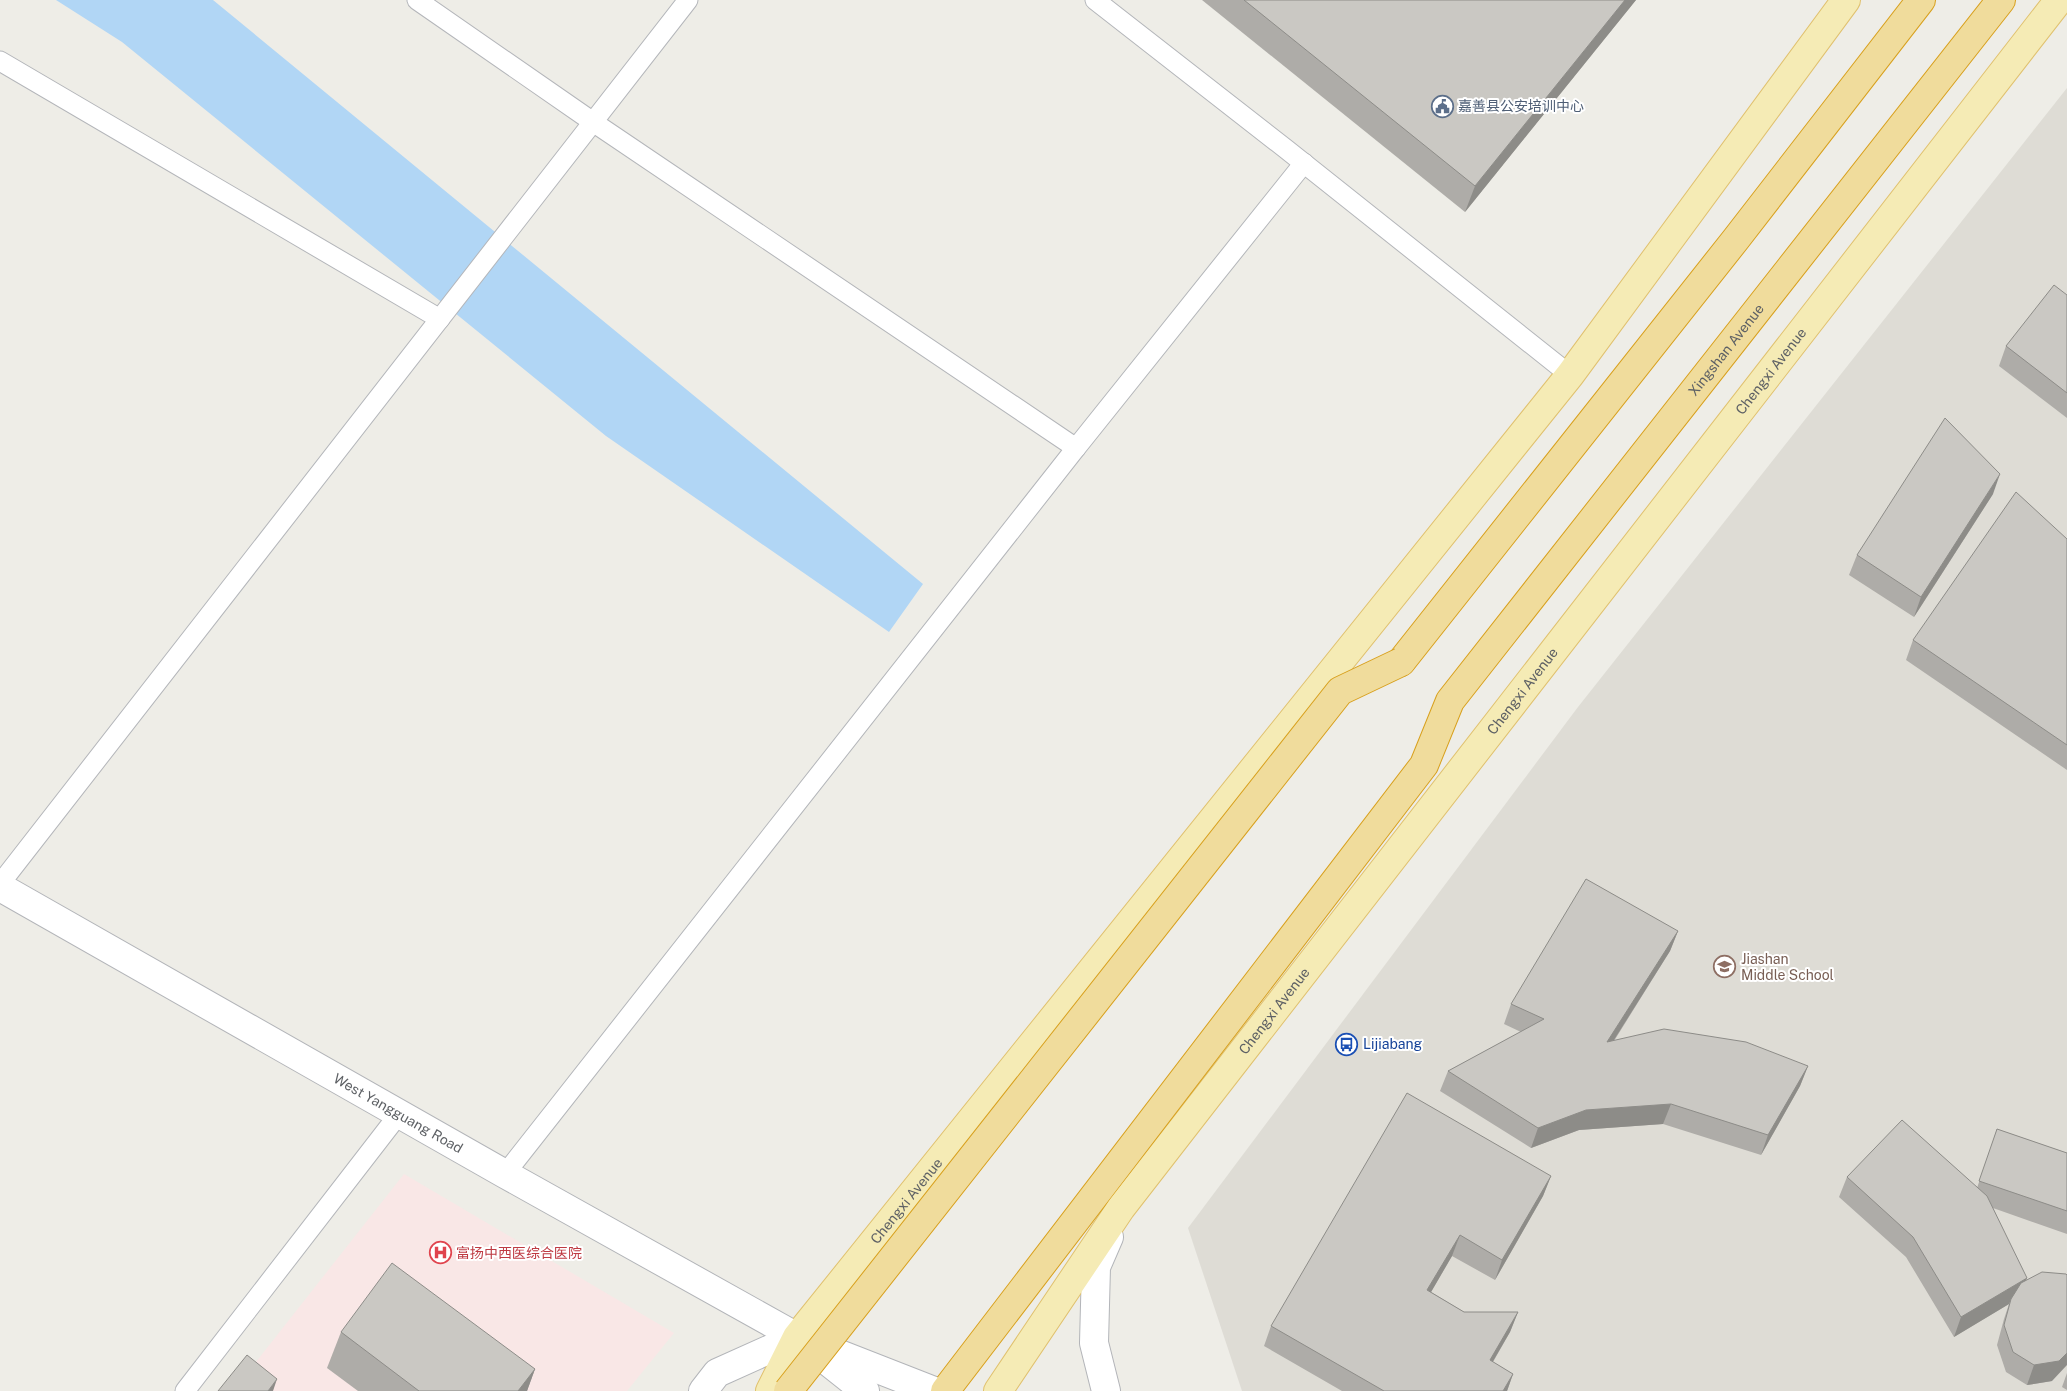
<svg xmlns="http://www.w3.org/2000/svg" width="2067" height="1391" font-family="'Public Sans','Noto Sans SC',sans-serif">
<style>
.education{fill:#dedcd5}
.medical{fill:#f9e7e6}
.water{fill:#b1d6f5}
.lines{fill:none;stroke-linecap:round;stroke-linejoin:round}
.lane-casing{stroke:#b4b6ba;stroke-width:21}
.secondary-casing{stroke:#b3b5b9;stroke-width:30}
.primary-casing{stroke:#e0c16e;stroke-width:30}
.highway-casing{stroke:#d8a01d;stroke-width:30}
.lane{stroke:#fff;stroke-width:19}
.secondary{stroke:#fff;stroke-width:28}
.primary{stroke:#f5ebb5;stroke-width:28}
.highway{stroke:#f0dc9c;stroke-width:28}
.highway-bridge-casing{stroke:#d8a01d;stroke-width:30;stroke-linecap:butt}
.highway-bridge{stroke:#f0dc9c;stroke-width:28}
.wall{fill:#aeaca8}
.shaded-wall{fill:#8d8c88}
.building{fill:#cac8c3;stroke:#8d8c88}
.labels{text-anchor:middle;dominant-baseline:central;stroke-width:4;stroke-linejoin:round;paint-order:stroke}
.service-label{font-size:14px;fill:#4e5e75;stroke:#fff;text-anchor:start}
.street-label{font-size:14px;fill:#5e6165;stroke:#fff}
.education-label{font-size:14px;fill:#785e54;stroke:#fff;text-anchor:start}
.transit-label{font-size:14px;fill:#164399;stroke:#fff;text-anchor:start}
.health-label{font-size:14px;fill:#be3a42;stroke:#fff;text-anchor:start}
</style>
<rect width="100%" height="100%" fill="#eeede7"/>
<polygon class="education" points="2067,88 2067,1391 1242,1391 1188,1228 1578,707"/>
<polygon class="medical" points="404,1174 674,1333 627,1391 271,1391 248,1372"/>
<polygon class="water" points="56,0 213,0 923,584 889,632 606,436 122,42"/>
<g class="lines">
<defs>
<g id="lane">
<polyline points="417,0 593,122 1076,448 1304,163"/>
<polyline points="1095,0 1286,149 1570,375"/>
<polyline points="0,61 440,319"/>
<polyline points="0,884 688,0"/>
<polyline points="505,1174 1076,448"/>
<polyline points="185,1391 399,1114"/>
</g>
<g id="secondary">
<path id="s1" d="M0,887L505,1174L797,1337L865,1391"/>
<polyline points="824,1348 934,1391"/>
<polyline points="703,1391 717,1373 797,1337"/>
<polyline points="1106,1391 1094,1343 1096,1267 1109,1237"/>
</g>
<g id="primary">
<path id="s2" d="M770,1391L797,1337L1570,375L1846,0"/>
<path id="s3" d="M998,1391L1121,1208L2059,0"/>
</g>
<g id="highway">
<polyline points="1401,662 1736,239 1921,0"/>
<path id="s4" d="M945,1391L1424,765L1450,701L2001,0"/>
</g>
</defs>
<use href="#lane" class="lane-casing"/>
<use href="#secondary" class="secondary-casing"/>
<use href="#primary" class="primary-casing"/>
<use href="#highway" class="highway-casing"/>
<use href="#lane" class="lane"/>
<use href="#secondary" class="secondary"/>
<use href="#primary" class="primary"/>
<use href="#highway" class="highway"/>
<defs>
<polyline id="highway-bridge" points="788,1391 1340,691 1401,662"/>
</defs>
<use href="#highway-bridge" class="highway-bridge-casing"/>
<use href="#highway-bridge" class="highway-bridge"/>
</g>
<g class="wall">
<polygon points="1202,0 1636,0 1465,212"/>
<polygon points="2067,295 2067,418 1999,366 2006,346"/>
<polygon points="1993,494 1914,617 1849,575 1857,555"/>
<polygon points="2067,539 2067,770 1906,660 1913,640"/>
<polygon points="1678,931 1670,951 1614,1041 1808,1066 1800,1086 1761,1155 1663,1124 1579,1130 1531,1148 1440,1091 1448,1071 1521,1032 1504,1024 1511,1004"/>
<polygon points="1997,1129 2067,1153 2067,1234 1993,1208 2026,1280 2052,1381 2027,1385 2006,1372 1997,1345 2004,1319 2009,1304 1954,1337 1906,1257 1839,1197 1847,1177 1977,1188"/>
<polygon points="1551,1176 1543,1196 1495,1280 1452,1256 1431,1292 1464,1312 1518,1312 1510,1332 1493,1362 1513,1374 1507,1391 1342,1391 1264,1346 1271,1326"/>
<polygon points="341,1332 535,1369 527,1391 358,1391 327,1368"/>
<polygon points="2067,1373 2067,1390 2062,1387"/>
</g>
<g class="shaded-wall">
<polygon points="1625,0 1636,0 1465,212 1475,186"/>
<polygon points="2000,474 1993,494 1914,617 1921,597"/>
<polygon points="1678,931 1670,951 1600,1062 1607,1042"/>
<polygon points="1808,1066 1800,1086 1761,1155 1768,1135"/>
<polygon points="1671,1104 1663,1124 1579,1130 1531,1148 1538,1128 1586,1110"/>
<polygon points="1551,1176 1543,1196 1495,1280 1502,1260"/>
<polygon points="1460,1235 1452,1256 1420,1311 1427,1290"/>
<polygon points="2027,1278 2020,1298 2011,1299 2009,1304 1954,1337 1961,1317"/>
<polygon points="1518,1312 1510,1332 1482,1380 1490,1360"/>
<polygon points="2067,1353 2067,1365 2052,1381 2027,1385 2034,1365"/>
<polygon points="535,1369 527,1391 518,1391"/>
<polygon points="1513,1374 1507,1391 1503,1391"/>
<polygon points="277,1379 273,1391 268,1391"/>
</g>
<g class="building">
<polygon points="1244,0 1625,0 1475,186"/>
<polygon points="2054,285 2067,295 2067,393 2006,346"/>
<polygon points="1945,418 2000,474 1921,597 1857,555"/>
<polygon points="2016,492 2067,539 2067,745 1913,640"/>
<polygon points="1586,879 1678,931 1607,1042 1664,1029 1746,1042 1808,1066 1768,1135 1671,1104 1586,1110 1538,1128 1448,1071 1544,1019 1511,1004"/>
<polygon points="1407,1093 1551,1176 1502,1260 1460,1235 1427,1290 1464,1312 1518,1312 1490,1360 1513,1374 1503,1391 1384,1391 1271,1326"/>
<polygon points="1902,1120 1987,1196 2027,1278 1961,1317 1913,1237 1847,1177"/>
<polygon points="1997,1129 2067,1153 2067,1211 1979,1181"/>
<polygon points="392,1263 535,1369 518,1391 419,1391 341,1332"/>
<polygon points="2042,1272 2066,1274 2067,1275 2067,1353 2059,1361 2034,1365 2013,1352 2004,1325 2011,1299 2021,1283"/>
<polygon points="247,1355 277,1379 268,1391 218,1391"/>
</g>
<defs>
<symbol id="civic-ring" viewBox="-11 -11 22 22"><circle r="9.5" fill="#fff" stroke="#5c6f8a" stroke-width="1.5"/><path d="M-.6-6.5H3V-4.5H.6V-3L4-1V1h2V6H-6V1h2V-1L-.6-3ZM-1.2 2.5V6h2.4V2.5Z" fill="#5c6f8a"/></symbol>
<symbol id="school-ring" viewBox="-11 -11 22 22"><circle r="9.5" fill="#fff" stroke="#8d6e63" stroke-width="1.5"/><path d="M0-5L7-2L0 1L-7-2ZM-4 1L0 2.5L4 1V4Q0 6-4 4Z" fill="#8d6e63"/></symbol>
<symbol id="bus-ring" viewBox="-11 -11 22 22"><circle r="9.5" fill="#fff" stroke="#1a4fb4" stroke-width="1.5"/><path d="M-5-6H5V4H4V6H2V4H-2V6H-4V4H-5ZM-3.5-4V0h7V-4ZM-3.5 1.2v1.5H-2V1.2ZM2 1.2v1.5H3.5V1.2Z" fill="#1a4fb4"/></symbol>
<symbol id="hospital-ring" viewBox="-11 -11 22 22"><circle r="9.5" fill="#fff" stroke="#e0444e" stroke-width="1.5"/><path d="M-5-5h3v3.5h4V-5h3V5h-3V1.5h-4V5h-3Z" fill="#e0444e"/></symbol>
</defs>
<g fill-rule="evenodd">
<use href="#civic-ring" x="1430" y="94" width="25" height="25"/>
<use href="#school-ring" x="1712" y="954" width="25" height="25"/>
<use href="#bus-ring" x="1334" y="1032" width="25" height="25"/>
<use href="#hospital-ring" x="428" y="1240" width="25" height="25"/>
</g>
<g class="labels">
<g class="service-label">
<text x="1458" y="106">嘉善县公安培训中心</text>
</g>
<g class="street-label">
<text stroke="none"><textPath href="#s4" startOffset="1304">Xingshan Avenue</textPath></text>
<text stroke="none"><textPath href="#s3" startOffset="1280">Chengxi Avenue</textPath></text>
<text stroke="none"><textPath href="#s3" startOffset="875">Chengxi Avenue</textPath></text>
<text stroke="none"><textPath href="#s3" startOffset="470">Chengxi Avenue</textPath></text>
<text stroke="none"><textPath href="#s1" startOffset="458">West Yangguang Road</textPath></text>
<text stroke="none"><textPath href="#s2" startOffset="235">Chengxi Avenue</textPath></text>
</g>
<g class="education-label">
<text x="1741" y="959">Jiashan<tspan x="1741" dy="16">Middle School</tspan></text>
</g>
<g class="transit-label">
<text x="1363" y="1044">Lijiabang</text>
</g>
<g class="health-label">
<text x="456" y="1253">富扬中西医综合医院</text>
</g>
</g>
</svg>
